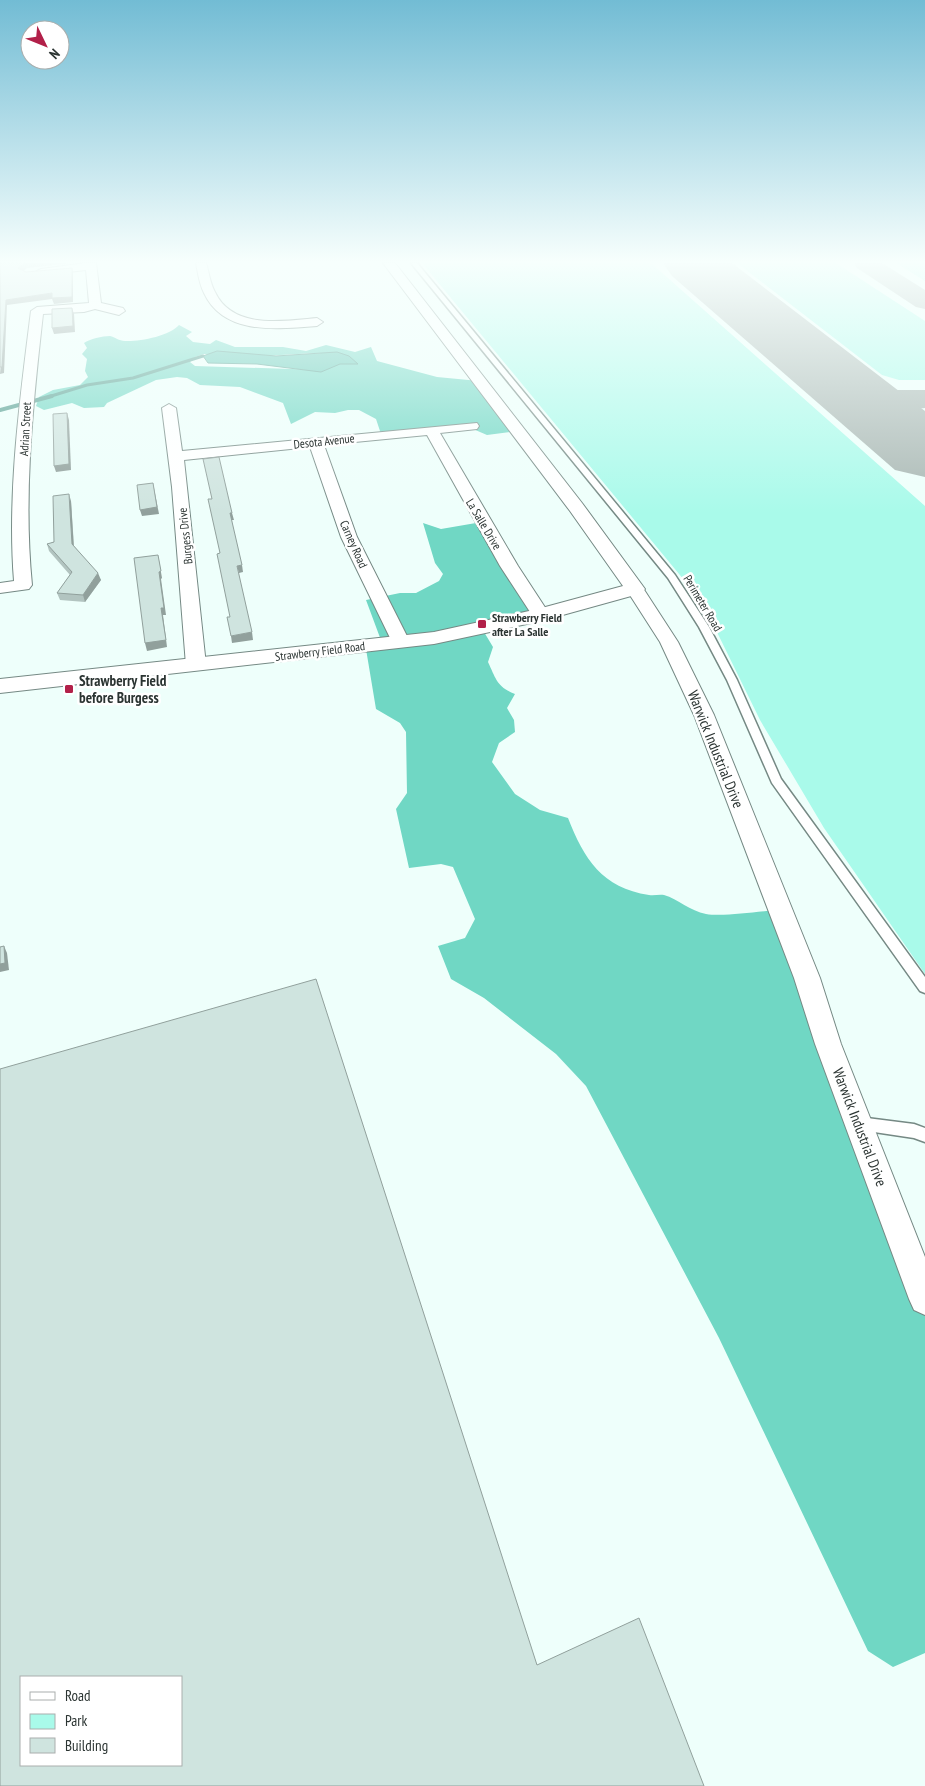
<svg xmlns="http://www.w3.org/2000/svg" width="925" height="1786" font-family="'PT Sans Narrow',sans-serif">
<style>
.green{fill:#a9faea}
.forest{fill:#70d7c4;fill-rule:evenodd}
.water{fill:#62c8b6;stroke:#529c8e}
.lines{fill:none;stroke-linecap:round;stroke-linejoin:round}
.stream-far1{stroke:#529c8e;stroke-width:3}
.stream{stroke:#529c8e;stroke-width:4}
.taxiway{fill:#aab8b4;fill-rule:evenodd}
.runway{fill:#aab8b4;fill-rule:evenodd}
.service-casing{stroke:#758984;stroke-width:3}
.minor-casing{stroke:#758984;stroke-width:2}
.tertiary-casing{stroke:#758984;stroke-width:2}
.service{fill:#fff;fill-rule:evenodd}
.minor{fill:#fff;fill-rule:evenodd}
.tertiary{fill:#fff;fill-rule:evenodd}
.wall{fill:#b2c4c0}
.shaded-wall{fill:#91a09c}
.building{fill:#cfe4df;stroke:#91a09c;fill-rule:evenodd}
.poi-dot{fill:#b22049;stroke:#fff;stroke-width:2}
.labels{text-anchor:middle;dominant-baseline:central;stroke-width:5;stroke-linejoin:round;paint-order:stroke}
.far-street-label{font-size:12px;fill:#2b3432;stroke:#fff}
.far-poi-label{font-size:12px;font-weight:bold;fill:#2b3432;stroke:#fff;text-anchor:start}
.poi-label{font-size:15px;font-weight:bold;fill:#2b3432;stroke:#fff;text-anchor:start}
.street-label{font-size:15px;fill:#2b3432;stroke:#fff}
</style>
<rect width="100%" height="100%" fill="#eefffb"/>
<g class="green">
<polygon points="422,263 651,263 925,506 925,974 824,828 760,720 714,626 684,580"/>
<polygon points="737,263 836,263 925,321 925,380 899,380 882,375"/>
<polygon points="896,263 925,263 925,281"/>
</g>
<g class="forest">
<path d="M179,325L192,332L186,336L193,342L210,344L216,340L235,347H283L306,351L326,345L355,352L371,347L377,361L437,377L479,381L517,431L487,435L466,426L381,434L376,419L359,410H348L335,413L315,412L291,424L283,403L240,387L200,385L187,378L177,377L156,380L107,403L104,407L84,408L72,403L44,410L36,406L39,397L53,390L80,385L88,377L85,371L87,359L82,354L87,348L84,343C90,339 102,336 110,336C115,337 119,341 125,341C138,342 170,336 179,325ZM315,353H327L322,370L195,366L190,362L195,357L204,354L264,356Z"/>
<path d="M423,523L441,529L476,523L534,615L481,627L493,647L488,662C496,679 497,687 515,694L507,708L514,720L515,732L499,743L492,762L515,794L540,810L568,818C584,859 602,888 649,895C654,896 659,894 664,895C678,899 690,911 706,914C724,917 759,911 779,910L925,1294V1653L893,1667L868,1651L719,1338L586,1086L556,1054L484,998L451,979L438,946L465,938L475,919L453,867L441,864L409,868L396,809L407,793L406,732L400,723L376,709L366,649L382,643L366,600L400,593H416L439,581L443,574L435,563Z"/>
</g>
<polygon class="water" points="217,351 276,356 337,352 349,356 358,364 340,364 321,372 257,364 208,363 203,356"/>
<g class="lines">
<polyline class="stream-far1" points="48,397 87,385 133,378 203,356"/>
<polyline class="stream" points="0,410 52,396"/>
<g class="taxiway">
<polygon points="854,263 882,263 925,290 925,309 916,307 857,268"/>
<path d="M843,376L883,390H925V408C898,411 845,409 828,385L832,379Z"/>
</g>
<polygon class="runway" points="663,263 732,263 925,411 925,477 895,470 672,276"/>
<defs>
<g id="service">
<polygon points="411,263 417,263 675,575 709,627 737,680 781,779 925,977 925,993 920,991 772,783 727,680 699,627 668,578"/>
<polygon points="859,1117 914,1124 925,1128 925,1142 914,1138 854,1129 852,1124 854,1119"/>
</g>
<g id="minor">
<path d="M86,263H96L101,303L123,308L125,311L119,315L95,309L84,312L43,314C33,403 23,495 32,585L29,589L0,593V583L14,581C7,493 20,398 31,311L37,307L89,303L86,270L41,275L35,272L41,269Z"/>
<path d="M196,263H206C209,272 210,283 215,292C233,330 283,321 317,318L323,322L317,326C278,329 224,336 204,293C199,283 198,273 196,263Z"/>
<polygon points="169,404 176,408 182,451 477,423 479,426 477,429 440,433 518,566 550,615 547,619 535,619 532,615 500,566 427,435 324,445 357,537 410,642 408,646 394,646 392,642 341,537 310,447 184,460 206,665 203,669 189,669 186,665 172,487 162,408"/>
<polygon points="635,584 641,585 678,642 714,715 820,978 841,1044 925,1257 925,1315 914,1310 909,1299 815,1044 794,978 694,715 660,642 626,589 629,585"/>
</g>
<polygon id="tertiary" points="383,263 395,263 582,503 645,589 642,593 541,621 434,644 0,693 0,679 434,632 538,609 623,586 570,511"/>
</defs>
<use href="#service" class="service-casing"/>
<use href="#minor" class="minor-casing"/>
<use href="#tertiary" class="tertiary-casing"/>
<use href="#service" class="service"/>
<use href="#minor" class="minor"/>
<use href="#tertiary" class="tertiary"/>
</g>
<polygon class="wall" points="71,501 74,546 101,580 85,602 60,600 57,593 70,575 49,551 47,544 54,542"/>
<g class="shaded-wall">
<polygon points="25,263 73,263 27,268 19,274 18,268"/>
<polygon points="72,268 73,273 73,302 54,304 52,299 7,305 4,373 0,374 6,300 52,293"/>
<polygon points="72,308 74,314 75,332 54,334 52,328"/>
<polygon points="67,413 69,420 71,470 56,472 54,466"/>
<polygon points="153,483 159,514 142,516 140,510"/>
<polygon points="69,494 71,501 74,551 72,544"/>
<polygon points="230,513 232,513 234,520 231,520"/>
<polygon points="158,555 162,578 161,579 166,615 163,615 167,647 147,651 145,643 161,608"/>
<polygon points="242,565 243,572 239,573 237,566"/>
<polygon points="98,573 101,580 85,602 83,595"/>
<polygon points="252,632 253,640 232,643 231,636"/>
<polygon points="4,946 7,953 9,970 0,972 0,964"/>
</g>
<g class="building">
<polygon points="0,263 25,263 18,268 26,272 72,268 72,297 52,298 52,293 6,300 2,367 0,367"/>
<polygon points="72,308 73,326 52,328 52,309"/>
<polygon points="67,413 69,464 54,466 53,414"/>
<polygon points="219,457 232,513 230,513 242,565 237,566 252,632 231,636 227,617 230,617 217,554 220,553 208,499 212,499 203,459"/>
<polygon points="153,483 157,507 140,510 137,485"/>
<polygon points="69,494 72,544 98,573 83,595 57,593 72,572 47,544 54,542 53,496"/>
<polygon points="158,555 161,571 159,572 164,608 161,608 166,640 145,643 134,558"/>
<polygon points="4,946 5,963 0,964 0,947"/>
<path d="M316,979L537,1665L639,1618L704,1786H0V1069ZM21,1677H181V1765H21Z"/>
</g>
<linearGradient id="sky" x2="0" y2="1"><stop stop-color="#72bcd4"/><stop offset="0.51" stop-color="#f7fffd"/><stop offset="1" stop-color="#f7fffd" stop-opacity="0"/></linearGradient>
<rect width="925" height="513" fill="url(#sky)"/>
<g class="poi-dot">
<rect x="477" y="619" width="10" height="10" rx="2.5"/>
<rect x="64" y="684" width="10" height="10" rx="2.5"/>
</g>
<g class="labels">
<g class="far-street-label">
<text transform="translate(25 429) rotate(-87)">Adrian Street</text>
<text transform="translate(324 441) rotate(-6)">Desota Avenue</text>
<text transform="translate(484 524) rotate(59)">La Salle Drive</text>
<text transform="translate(185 536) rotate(-96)">Burgess Drive</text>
<text transform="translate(354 544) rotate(66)">Carney Road</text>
<text transform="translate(703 603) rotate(59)">Perimeter Road</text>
<text transform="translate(320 651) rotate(-7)">Strawberry Field Road</text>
</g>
<g class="far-poi-label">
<text x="492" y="617">Strawberry Field<tspan x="492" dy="14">after La Salle</tspan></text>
</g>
<g class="poi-label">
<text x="79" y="680">Strawberry Field<tspan x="79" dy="17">before Burgess</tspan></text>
</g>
<g class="street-label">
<text transform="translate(716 749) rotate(68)">Warwick Industrial Drive</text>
<text transform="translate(860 1127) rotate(69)">Warwick Industrial Drive</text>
</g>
</g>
<rect x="20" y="1676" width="162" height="90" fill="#ffffff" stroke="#aaaead"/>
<rect x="30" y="1692" width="25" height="8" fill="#ffffff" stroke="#aaaead"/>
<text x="65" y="1701" font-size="15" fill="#2b3432">Road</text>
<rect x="30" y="1714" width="25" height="15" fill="#a9faea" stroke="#aaaead"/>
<text x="65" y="1726" font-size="15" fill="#2b3432">Park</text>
<rect x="30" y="1738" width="25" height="15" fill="#cfe4df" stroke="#aaaead"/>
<text x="65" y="1751" font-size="15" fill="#2b3432">Building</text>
<g transform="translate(45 45) rotate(133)"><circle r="24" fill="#ffffff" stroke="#aaaead"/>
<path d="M0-4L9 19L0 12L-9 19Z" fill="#b22049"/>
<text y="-8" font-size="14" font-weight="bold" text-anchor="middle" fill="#2b3432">N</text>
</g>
</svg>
